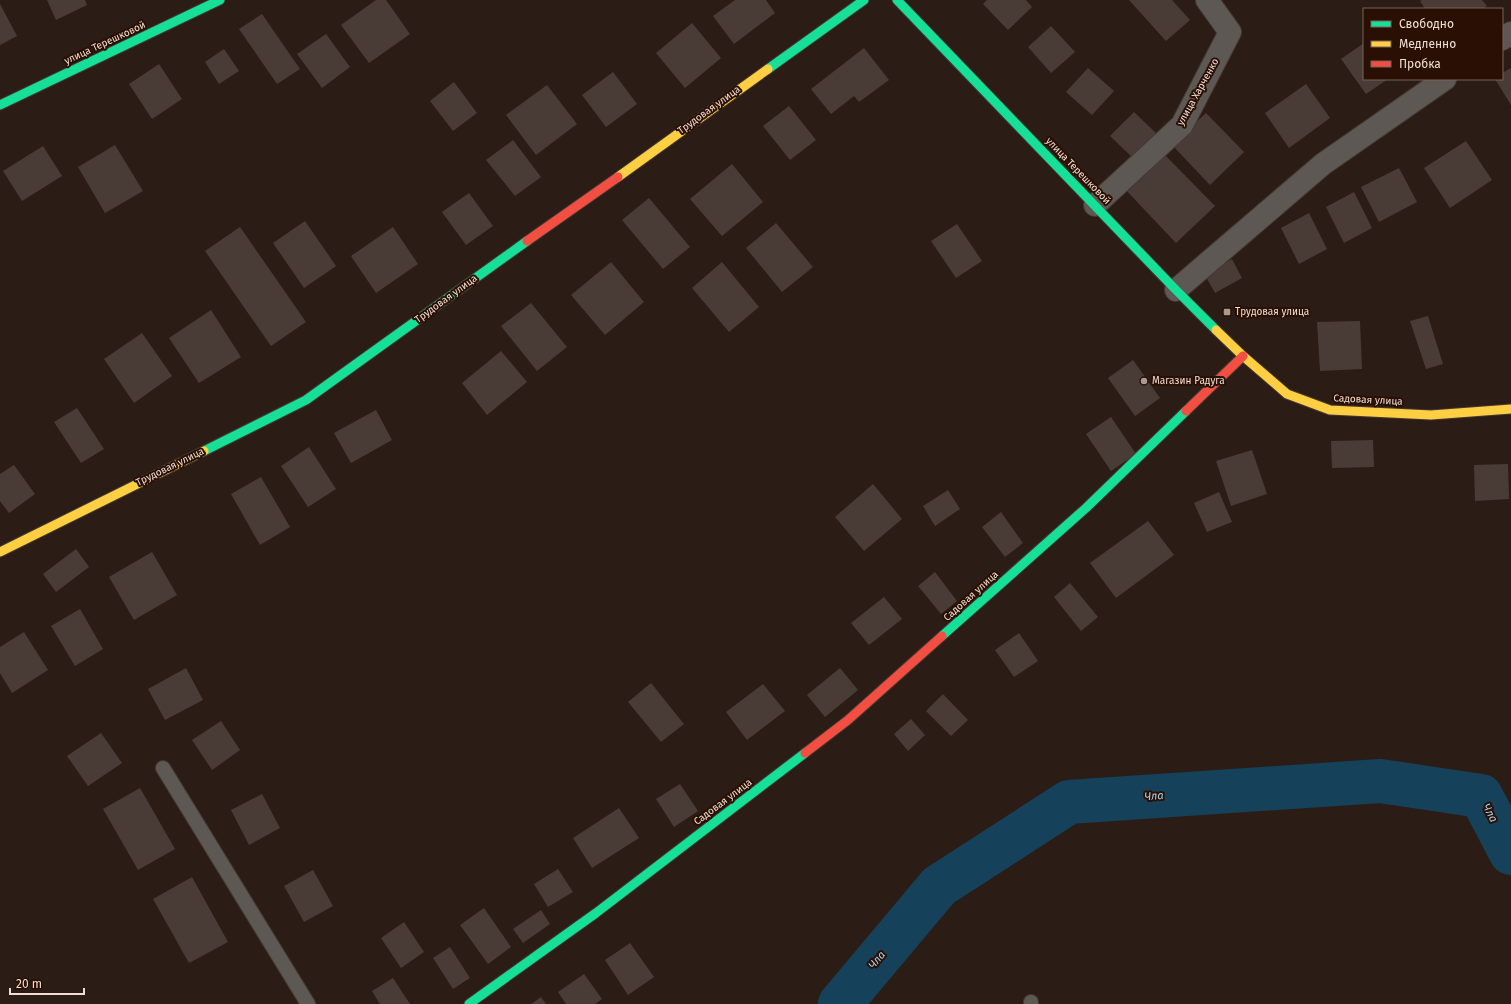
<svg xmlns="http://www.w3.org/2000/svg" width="1511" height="1004" font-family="'Fira Sans',sans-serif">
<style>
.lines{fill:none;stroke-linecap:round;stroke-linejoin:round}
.river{stroke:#15425a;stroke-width:44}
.building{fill:#493c37}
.lane-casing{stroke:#453931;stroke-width:16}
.street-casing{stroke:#453931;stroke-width:24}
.fast-casing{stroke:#453931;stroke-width:11}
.slow-casing{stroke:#453931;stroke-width:11}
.jam-casing{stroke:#453931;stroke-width:11}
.lane{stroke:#5d5854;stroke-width:14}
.street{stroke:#5d5854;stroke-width:22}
.fast{stroke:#16e098;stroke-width:9}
.slow{stroke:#ffcf43;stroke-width:9}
.jam{stroke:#f24e42;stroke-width:9}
.poi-dot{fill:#ab9a91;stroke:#2a1004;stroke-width:1.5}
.labels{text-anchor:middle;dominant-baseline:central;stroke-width:4;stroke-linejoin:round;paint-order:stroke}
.street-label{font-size:10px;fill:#f0ddd4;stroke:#2a1004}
.poi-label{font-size:10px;fill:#f0ddd4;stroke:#2a1004;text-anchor:start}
.water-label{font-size:11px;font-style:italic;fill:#aad5f0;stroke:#2a1004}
</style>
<rect width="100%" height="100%" fill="#2b1d15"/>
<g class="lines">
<polyline class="river" points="840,1004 939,886 1069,802 1380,781 1481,796 1511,853"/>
</g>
<g class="building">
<polygon points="47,0 85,0 87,5 56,20"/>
<polygon points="376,0 386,0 410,34 369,63 341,25"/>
<polygon points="735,0 766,0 775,13 734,44 713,16"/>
<polygon points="987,0 1026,0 1032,7 1008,30 983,4"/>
<polygon points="1129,0 1172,0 1190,20 1166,41"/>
<polygon points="1422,0 1482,0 1487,6 1483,9 1425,9 1420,1"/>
<polygon points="0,4 17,36 0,45"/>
<polygon points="262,14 300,69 277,84 239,29"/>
<polygon points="692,23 721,58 685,88 656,53"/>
<polygon points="1051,26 1075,52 1051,73 1028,47"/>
<polygon points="326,34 350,67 322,88 297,54"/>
<polygon points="1364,43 1364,79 1388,79 1366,94 1341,59"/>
<polygon points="864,48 889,80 859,102 854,96 831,114 811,89"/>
<polygon points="224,49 239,71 219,84 205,62"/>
<polygon points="159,64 182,99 152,119 129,84"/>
<polygon points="1088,68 1114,91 1092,115 1066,92"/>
<polygon points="1511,68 1511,105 1495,79 1502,79 1502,73"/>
<polygon points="613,72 637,104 606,127 582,95"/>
<polygon points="454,82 477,113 453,131 430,101"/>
<polygon points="1306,84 1330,118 1289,148 1265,113"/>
<polygon points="547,85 577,124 536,155 506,115"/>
<polygon points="789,106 816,140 790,160 763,126"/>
<polygon points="1134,112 1156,133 1132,157 1110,136"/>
<polygon points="1206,113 1244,152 1210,185 1172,145"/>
<polygon points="513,140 541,177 515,196 486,160"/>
<polygon points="1466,141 1492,180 1450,208 1424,168"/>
<polygon points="115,145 143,191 105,213 78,167"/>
<polygon points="43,146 62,176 22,201 3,171"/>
<polygon points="1161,151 1215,206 1176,243 1123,187"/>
<polygon points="732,164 763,202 722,236 690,199"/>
<polygon points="1399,168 1417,202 1379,222 1361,187"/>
<polygon points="1354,192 1372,228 1344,243 1326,207"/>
<polygon points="469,193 493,226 466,245 442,212"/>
<polygon points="649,198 690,247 663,269 622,220"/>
<polygon points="1309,213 1327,249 1299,264 1281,228"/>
<polygon points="305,221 336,266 304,288 273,243"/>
<polygon points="776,223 813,267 782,292 746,248"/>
<polygon points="957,224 982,261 956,278 931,241"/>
<polygon points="240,227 306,322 271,346 205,251"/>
<polygon points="393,227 418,264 376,293 351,256"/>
<polygon points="1232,259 1242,278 1215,293 1205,275"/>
<polygon points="611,262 644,302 605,335 571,295"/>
<polygon points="722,262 759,307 729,332 692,288"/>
<polygon points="531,303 567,347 537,371 501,326"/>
<polygon points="211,310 241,357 199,383 169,338"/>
<polygon points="1428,316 1443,364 1426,369 1410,321"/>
<polygon points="1360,321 1362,369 1320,371 1317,322"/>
<polygon points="142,333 172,376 134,403 104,359"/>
<polygon points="501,351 527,382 487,415 462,383"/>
<polygon points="1133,360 1160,398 1135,416 1108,378"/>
<polygon points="77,408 104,449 81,463 54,422"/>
<polygon points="376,410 392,440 351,463 334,433"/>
<polygon points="1111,417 1136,454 1111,471 1086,434"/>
<polygon points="1373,440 1374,467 1332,468 1331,441"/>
<polygon points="309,447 336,489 308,507 281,466"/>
<polygon points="1252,450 1267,494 1231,506 1216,461"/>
<polygon points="1508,464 1509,499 1475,501 1474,465"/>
<polygon points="14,465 35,494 9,513 0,501 0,474"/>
<polygon points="261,477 290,527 260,545 231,494"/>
<polygon points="873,484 902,519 864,551 835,517"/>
<polygon points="948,490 960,509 935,526 923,506"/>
<polygon points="1219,492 1232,522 1207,532 1194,503"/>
<polygon points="1001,512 1023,543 1005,557 982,527"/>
<polygon points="1148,521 1174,555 1116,598 1090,563"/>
<polygon points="76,549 89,567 56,592 43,574"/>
<polygon points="152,552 177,595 134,620 109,577"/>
<polygon points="935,572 957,601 941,614 918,586"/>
<polygon points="1070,583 1098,617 1081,631 1054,597"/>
<polygon points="884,597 902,619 869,645 851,623"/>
<polygon points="80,609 103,649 75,666 51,626"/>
<polygon points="24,632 48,670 12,693 0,673 0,647"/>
<polygon points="1019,633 1038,661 1014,677 995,650"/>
<polygon points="186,668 203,700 165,720 148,689"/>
<polygon points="840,668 858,690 825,717 807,695"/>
<polygon points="651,683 684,724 661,742 628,702"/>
<polygon points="763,684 785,711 747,740 726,712"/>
<polygon points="943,694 968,720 951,736 926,711"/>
<polygon points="911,719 925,735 908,751 894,734"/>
<polygon points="221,721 240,750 212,770 192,740"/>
<polygon points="101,733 122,763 88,786 67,756"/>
<polygon points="680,784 698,811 674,827 656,799"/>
<polygon points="140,788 175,849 138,870 103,809"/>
<polygon points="262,794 280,828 249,845 231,810"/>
<polygon points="619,808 639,838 592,868 573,838"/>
<polygon points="558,869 573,892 548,907 534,884"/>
<polygon points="313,870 333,906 304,922 284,886"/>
<polygon points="192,877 228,942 189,963 153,899"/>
<polygon points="484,908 511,947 488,964 460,925"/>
<polygon points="541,910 550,924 523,943 513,929"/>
<polygon points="404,922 424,952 401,968 381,938"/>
<polygon points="630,943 654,977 628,995 605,960"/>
<polygon points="450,947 470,978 453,989 433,958"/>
<polygon points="584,974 602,999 595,1004 566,1004 558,992"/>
<polygon points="393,978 410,1004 380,1004 372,991"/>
<polygon points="541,997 546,1004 531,1004"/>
</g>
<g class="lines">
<defs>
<g id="lane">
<polyline points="163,768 308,1004"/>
<polyline points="1031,1002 1031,1004"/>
</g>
<g id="street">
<polyline points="1502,39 1511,33"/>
<polyline points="1095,205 1182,125 1230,32 1207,0"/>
<polyline points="1176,290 1323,164 1445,79"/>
</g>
<g id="fast">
<polyline points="897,0 1176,290 1216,330"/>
<polyline points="768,69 864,0"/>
<polyline points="0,105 220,0"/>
<polyline points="204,451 306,400 527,241"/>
<polyline points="942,636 1086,508 1186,411"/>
<polyline points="469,1004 596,913 805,753"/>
</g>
<g id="slow">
<polyline points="618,177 768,69"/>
<polyline points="1216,330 1243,356 1287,394 1330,410 1431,415 1511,409"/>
<polyline points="0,552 204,451"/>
</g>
<g id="jam">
<polyline points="527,241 618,177"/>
<polyline points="1186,411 1243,356"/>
<polyline points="805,753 848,720 942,636"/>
</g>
</defs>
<use href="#lane" class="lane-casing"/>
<use href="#street" class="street-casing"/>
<use href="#fast" class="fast-casing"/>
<use href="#slow" class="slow-casing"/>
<use href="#jam" class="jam-casing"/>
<use href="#lane" class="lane"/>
<use href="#street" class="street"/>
<use href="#fast" class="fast"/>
<use href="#slow" class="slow"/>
<use href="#jam" class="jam"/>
</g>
<g class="poi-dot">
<rect x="1223" y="308" width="8" height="8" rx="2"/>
<circle cx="1144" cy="381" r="4"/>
</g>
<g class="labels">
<g class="street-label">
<text transform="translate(105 43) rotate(-25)">улица Терешковой</text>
<text transform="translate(1198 92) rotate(-61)">улица Харченко</text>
<text transform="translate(709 110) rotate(-36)">Трудовая улица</text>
<text transform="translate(1078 171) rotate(46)">улица Терешковой</text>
<text transform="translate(446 299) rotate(-36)">Трудовая улица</text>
<text transform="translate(1368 400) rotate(3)">Садовая улица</text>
<text transform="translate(170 467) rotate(-26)">Трудовая улица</text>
<text transform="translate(971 596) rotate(-42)">Садовая улица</text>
<text transform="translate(723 802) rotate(-37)">Садовая улица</text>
</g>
<g class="poi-label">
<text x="1235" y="312">Трудовая улица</text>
<text x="1152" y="381">Магазин Радуга</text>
</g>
<g class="water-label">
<text transform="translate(1154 796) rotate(-4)">Чла</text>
<text transform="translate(1490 813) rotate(63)">Чла</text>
<text transform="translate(877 960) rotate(-50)">Чла</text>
</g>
</g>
<rect x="1363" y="8" width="140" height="72" fill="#2a1004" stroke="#796257"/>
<rect x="1371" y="21" width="20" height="6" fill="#16e098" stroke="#796257"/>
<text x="1399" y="28" font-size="12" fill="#f0ddd4">Свободно</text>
<rect x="1371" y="41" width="20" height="6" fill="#ffcf43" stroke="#796257"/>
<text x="1399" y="48" font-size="12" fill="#f0ddd4">Медленно</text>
<rect x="1371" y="61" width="20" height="6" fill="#f24e42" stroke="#796257"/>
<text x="1399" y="68" font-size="12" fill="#f0ddd4">Пробка</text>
<path d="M10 988v6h74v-6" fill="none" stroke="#f0ddd4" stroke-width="2"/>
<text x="16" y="988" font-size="12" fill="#f0ddd4" stroke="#2a1004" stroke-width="3" paint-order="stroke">20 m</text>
</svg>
